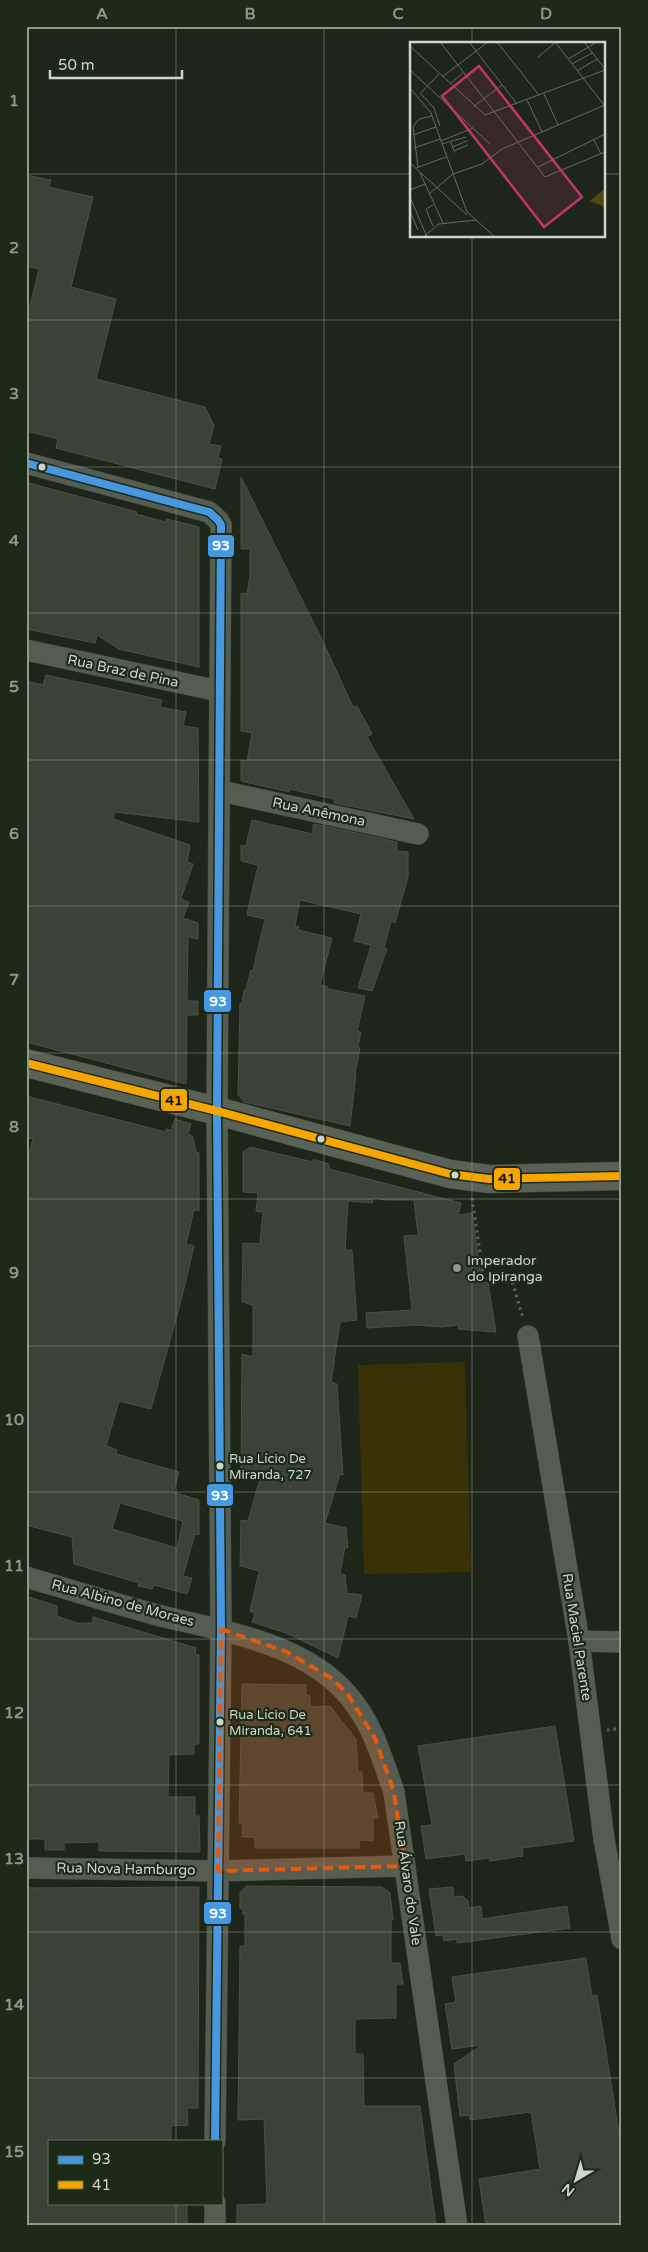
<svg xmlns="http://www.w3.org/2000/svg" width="648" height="2252" font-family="'Varela Round',sans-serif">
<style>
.green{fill:#3a3207}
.building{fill:#3d4239;stroke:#4a5046;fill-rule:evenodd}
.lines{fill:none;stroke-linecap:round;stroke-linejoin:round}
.street-casing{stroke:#3b4339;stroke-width:22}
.secondary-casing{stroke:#3b4339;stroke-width:29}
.path{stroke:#5a6259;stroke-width:3;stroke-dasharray:2.5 4;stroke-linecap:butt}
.street{stroke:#555d53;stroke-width:21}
.secondary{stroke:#5a6258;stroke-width:28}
.bus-1-casing{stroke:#1b2b17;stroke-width:11}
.bus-2-casing{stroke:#1b2b17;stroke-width:11}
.bus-1{stroke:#4699e1;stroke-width:8}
.bus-2{stroke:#f7a600;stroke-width:8}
.marked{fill:#e8590c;fill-opacity:0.2;stroke:#e8590c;stroke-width:4;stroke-dasharray:10 6;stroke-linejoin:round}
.grid{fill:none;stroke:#8f988c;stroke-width:1;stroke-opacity:0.55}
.bus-dot{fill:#ccd6c9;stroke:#1b2b17;stroke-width:2}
.poi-dot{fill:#8f988c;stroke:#1b2b17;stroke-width:2}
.labels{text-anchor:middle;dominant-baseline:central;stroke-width:4.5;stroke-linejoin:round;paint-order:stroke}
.bus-label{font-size:13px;fill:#ccd6c9;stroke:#1b2b17;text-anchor:start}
.street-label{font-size:14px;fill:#ccd6c9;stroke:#1b2b17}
.poi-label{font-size:14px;fill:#ccd6c9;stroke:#1b2b17;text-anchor:start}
.inset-road{fill:none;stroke:#646c61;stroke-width:1}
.view{fill:#c4346c;fill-opacity:0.15;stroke:#c4346c;stroke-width:2.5}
.inset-edge{fill:none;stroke:#ccd6c9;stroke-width:2.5}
.line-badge{stroke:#1b2b17;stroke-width:2}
.badge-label{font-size:14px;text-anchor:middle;font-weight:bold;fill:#fff}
.pale-badge-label{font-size:14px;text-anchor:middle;font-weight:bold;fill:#111}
.neatline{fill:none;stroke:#8f988c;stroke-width:2}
.grid-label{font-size:16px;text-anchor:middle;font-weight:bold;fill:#8f988c}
</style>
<rect width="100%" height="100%" fill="#1e261c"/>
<polygon class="green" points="465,1362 471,1572 364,1574 358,1365"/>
<g class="building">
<polygon points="26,175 51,180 49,187 93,197 71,287 116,299 96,379 205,407 214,426 209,444 221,446 218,458 222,459 215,489 56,448 58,439 26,431 26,322 39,269 26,266"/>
<polygon points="241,477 325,646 353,707 357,706 372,734 367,737 414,819 334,803 334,799 289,789 289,792 241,781 241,760 247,761 252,733 241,731 241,593 247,594 250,575 250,549 241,549"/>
<polygon points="29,483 137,512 136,514 166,522 167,519 199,527 199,667 119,649 97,635 95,643 26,629 26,502"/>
<polygon points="46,675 162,700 160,707 186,712 183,726 198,728 199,822 115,812 113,819 190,845 187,862 193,864 181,899 189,902 183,918 198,923 198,939 188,937 187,1001 198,1001 198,1015 187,1015 186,1084 26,1042 26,681 43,685"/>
<polygon points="252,820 313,834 313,824 329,827 397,842 397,851 408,852 408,877 395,923 391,921 384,948 387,949 372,991 358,988 371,945 354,941 361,914 300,900 295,926 299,927 298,930 332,938 320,985 328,987 328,989 365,996 357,1031 361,1032 358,1047 360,1048 355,1074 356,1074 350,1126 244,1102 238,1094 240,1003 242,1003 244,990 246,990 251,970 253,970 265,919 247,915 258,865 241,861 241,845 246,846"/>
<path d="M26,1096L166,1132V1129L171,1130L175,1119L191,1124L188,1134L193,1137L196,1152L199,1153V1211L194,1210L186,1244L194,1246L182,1297L151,1409L119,1401L106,1446L117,1450L116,1454L179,1472L173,1492L199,1500V1535L195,1534L183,1576L192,1578L187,1594L154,1585L152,1589L138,1586L139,1583L74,1564L72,1537L26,1525V1165L33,1139L26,1137ZM120,1503L183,1521L177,1548L112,1529Z"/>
<polygon points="250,1147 313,1162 313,1159 329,1164 329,1169 461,1203 458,1215 472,1213 482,1283 488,1282 496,1332 458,1329 458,1325 442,1327 414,1325 367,1328 366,1313 412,1310 404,1236 418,1235 414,1200 386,1200 373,1198 372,1203 348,1201 345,1250 352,1250 357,1320 340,1322 331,1382 337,1384 343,1475 340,1474 325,1523 346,1528 348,1548 345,1547 340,1574 345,1575 347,1593 362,1595 356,1618 348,1616 338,1658 286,1633 252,1622 255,1613 250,1611 259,1571 240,1566 241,1520 248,1521 261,1475 241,1469 242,1354 253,1357 253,1305 242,1302 243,1243 260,1244 263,1212 256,1211 258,1193 243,1192 243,1152"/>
<polygon points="26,1596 57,1606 57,1616 77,1623 93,1623 93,1617 196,1648 195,1654 199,1655 199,1744 194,1744 194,1754 169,1755 168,1797 195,1797 195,1816 199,1816 200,1852 99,1851 99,1842 64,1843 64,1850 45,1850 45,1839 26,1839 26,1669 28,1669"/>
<polygon points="242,1684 306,1685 306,1695 310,1696 310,1707 330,1706 356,1739 358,1772 362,1772 363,1793 373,1793 378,1818 373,1818 373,1841 359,1840 359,1848 255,1848 255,1837 242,1837 243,1823 239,1823"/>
<polygon points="555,1726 574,1841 522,1848 523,1856 490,1861 489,1858 466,1861 465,1854 426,1859 421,1826 432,1825 418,1746"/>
<polygon points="246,1886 382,1887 390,1893 393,1920 391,1920 391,1963 400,1963 403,1984 396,1984 396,2018 355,2019 355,2054 363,2054 364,2106 420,2106 436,2226 237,2226 237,2205 267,2204 264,2119 238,2120 240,1946 245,1946 245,1914 243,1914 243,1909 240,1909 240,1893"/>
<polygon points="199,1887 198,2108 187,2108 188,2125 171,2126 171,2141 49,2141 49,2203 187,2203 187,2226 26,2226 26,1888"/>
<polygon points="453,1887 454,1897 463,1896 468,1901 469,1908 481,1906 482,1919 567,1906 570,1928 457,1943 457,1939 444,1941 443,1935 436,1936 429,1889"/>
<polygon points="586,1958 592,1996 597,1995 622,2152 622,2226 486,2226 479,2179 540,2169 531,2112 470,2120 469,2115 460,2116 454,2064 482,2045 452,2049 445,2004 456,2002 452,1977"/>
</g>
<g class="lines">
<defs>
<g id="street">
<polyline points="26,463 209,512 218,520 221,525 217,1111 221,1629 215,2141"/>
<polyline points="26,650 219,691"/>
<polyline points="221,791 418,834"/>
<polyline points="528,1336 579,1641 604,1839 622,1939"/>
<path d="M26,1577C71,1590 116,1604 161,1616C223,1631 303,1643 347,1694C372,1722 382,1758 394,1792L457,2226"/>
<polyline points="579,1641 622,1642"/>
<polyline points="26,1868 218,1871 405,1866"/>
<polyline points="215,2226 215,2203"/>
</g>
<polyline id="secondary" points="26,1063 217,1111 450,1174 489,1179 622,1176"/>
</defs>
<use href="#street" class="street-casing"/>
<use href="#secondary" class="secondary-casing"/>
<g class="path">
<polyline points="472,1198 484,1279 510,1274 523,1318"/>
<polyline points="607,1730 622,1728"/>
</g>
<use href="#street" class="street"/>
<use href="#secondary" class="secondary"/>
<defs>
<polyline id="bus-1" points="26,463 209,512 218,520 221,525 217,1111 221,1629 215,2141"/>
<polyline id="bus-2" points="26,1063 217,1111 450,1174 489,1179 622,1176"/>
</defs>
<use href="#bus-1" class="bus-1-casing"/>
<use href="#bus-2" class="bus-2-casing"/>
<use href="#bus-1" class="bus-1"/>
<use href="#bus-2" class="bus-2"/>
</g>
<path class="marked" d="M221,1629L287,1652L331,1678L347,1693L375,1738L394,1792L405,1866L218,1871Z"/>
<path class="grid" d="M176,26V2141M324,26V2226M472,26V44M26,174H412M604,174H622M472,236V2226M26,320H622M26,467H622M26,613H622M26,760H622M26,906H622M26,1053H622M26,1199H622M26,1346H622M26,1492H622M26,1639H622M26,1785H622M26,1932H622M26,2078H622M176,2203V2226"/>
<g class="bus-dot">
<circle cx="42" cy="467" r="4.5"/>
<circle cx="321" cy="1139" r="4.5"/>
<circle cx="455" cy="1175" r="4.5"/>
<circle cx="220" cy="1466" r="4.5"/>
<circle cx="220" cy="1722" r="4.5"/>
</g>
<circle class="poi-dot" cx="457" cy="1268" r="5"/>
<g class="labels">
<g class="bus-label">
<text x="229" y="1459">Rua Lício De<tspan x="229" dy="16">Miranda, 727</tspan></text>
<text x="229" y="1715">Rua Lício De<tspan x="229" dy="16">Miranda, 641</tspan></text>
</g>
<g class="street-label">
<text transform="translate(123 671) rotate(12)">Rua Braz de Pina</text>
<text transform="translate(319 812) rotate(12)">Rua Anêmona</text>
<text transform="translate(123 1603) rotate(15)">Rua Albino de Moraes</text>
<text transform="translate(577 1637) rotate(81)">Rua Maciel Parente</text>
<text transform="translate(126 1869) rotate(1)">Rua Nova Hamburgo</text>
<text transform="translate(408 1883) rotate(82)">Rua Álvaro do Vale</text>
</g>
<g class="poi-label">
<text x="467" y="1260">Imperador<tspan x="467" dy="16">do Ipiranga</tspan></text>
</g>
</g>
<g transform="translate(410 42)">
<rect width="195" height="195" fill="#1e261c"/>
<path d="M193,148L195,151V165L180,159Z" fill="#53490e"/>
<path class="inset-road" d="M30,0L135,135L195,110M59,0L107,62M87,0L129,53M145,0L195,64M174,0L195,27M0,4L75,73L195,28M128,15L145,1M158,17L187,0M162,22L182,11M0,28L80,102M167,29L187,17M32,35L78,0M40,42L54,30M0,46L21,71L57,170L85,195M10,52L29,32M11,52L24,66L30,84M134,52L148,83M117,58L132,90M63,65L92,43M3,93L26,85M184,98L191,112M31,99L63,86M41,100L44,109L58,103M32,102L56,95M42,105L57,99M4,106L30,97M0,121L57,173M8,125L3,85L9,77L22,74M128,125L195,92M6,126L36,115M10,131L33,181M0,148L15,142M19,152L43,132L72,122L92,107L195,63M0,155L17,195M0,169L8,188M23,184L16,167L23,163M13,195L29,182L66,178"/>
<path class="view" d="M69,24L172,155L134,185L32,54Z"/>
<rect width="195" height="195" class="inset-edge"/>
</g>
<g class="line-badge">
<rect x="207" y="534" width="28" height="24" rx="5" fill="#4699e1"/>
<rect x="203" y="989" width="29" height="24" rx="5" fill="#4699e1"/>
<rect x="160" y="1088" width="28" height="24" rx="5" fill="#f7a600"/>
<rect x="493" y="1167" width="28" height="24" rx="5" fill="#f7a600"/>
<rect x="206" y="1483" width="28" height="24" rx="5" fill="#4699e1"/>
<rect x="203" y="1901" width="29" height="24" rx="5" fill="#4699e1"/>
</g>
<g class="badge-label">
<text x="221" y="550">93</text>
<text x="218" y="1006">93</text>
<text x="220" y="1500">93</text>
<text x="218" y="1918">93</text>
</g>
<g class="pale-badge-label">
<text x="174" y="1105">41</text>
<text x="507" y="1183">41</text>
</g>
<rect width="648" height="2252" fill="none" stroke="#1b2b17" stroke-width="55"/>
<rect x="48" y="2140" width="175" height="65" fill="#1b2b17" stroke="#626f5e"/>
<rect x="58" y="2156" width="25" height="8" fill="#4699e1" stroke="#626f5e"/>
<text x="92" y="2164" font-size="15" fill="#ccd6c9">93</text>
<rect x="58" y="2181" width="25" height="8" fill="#f7a600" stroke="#626f5e"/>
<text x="92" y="2190" font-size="15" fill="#ccd6c9">41</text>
<g transform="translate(576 2180) rotate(218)" stroke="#1b2b17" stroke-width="4" paint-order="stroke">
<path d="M0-4L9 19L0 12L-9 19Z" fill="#ccd6c9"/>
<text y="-8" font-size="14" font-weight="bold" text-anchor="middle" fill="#ccd6c9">N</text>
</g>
<path d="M50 70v8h132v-8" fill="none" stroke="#ccd6c9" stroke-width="2.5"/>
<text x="58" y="70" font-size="15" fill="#ccd6c9" stroke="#1b2b17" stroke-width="4" paint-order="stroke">50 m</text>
<rect x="28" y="28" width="592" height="2196" class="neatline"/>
<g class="grid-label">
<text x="102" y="19">A</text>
<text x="250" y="19">B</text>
<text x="398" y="19">C</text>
<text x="546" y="19">D</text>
<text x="14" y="106">1</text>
<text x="14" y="253">2</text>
<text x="14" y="399">3</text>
<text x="14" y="546">4</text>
<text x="14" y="692">5</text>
<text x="14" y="839">6</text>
<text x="14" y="985">7</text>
<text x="14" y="1132">8</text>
<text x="14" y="1278">9</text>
<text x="14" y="1425">10</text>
<text x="14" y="1571">11</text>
<text x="14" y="1718">12</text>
<text x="14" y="1864">13</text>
<text x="14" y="2010">14</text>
<text x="14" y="2157">15</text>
</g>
</svg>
